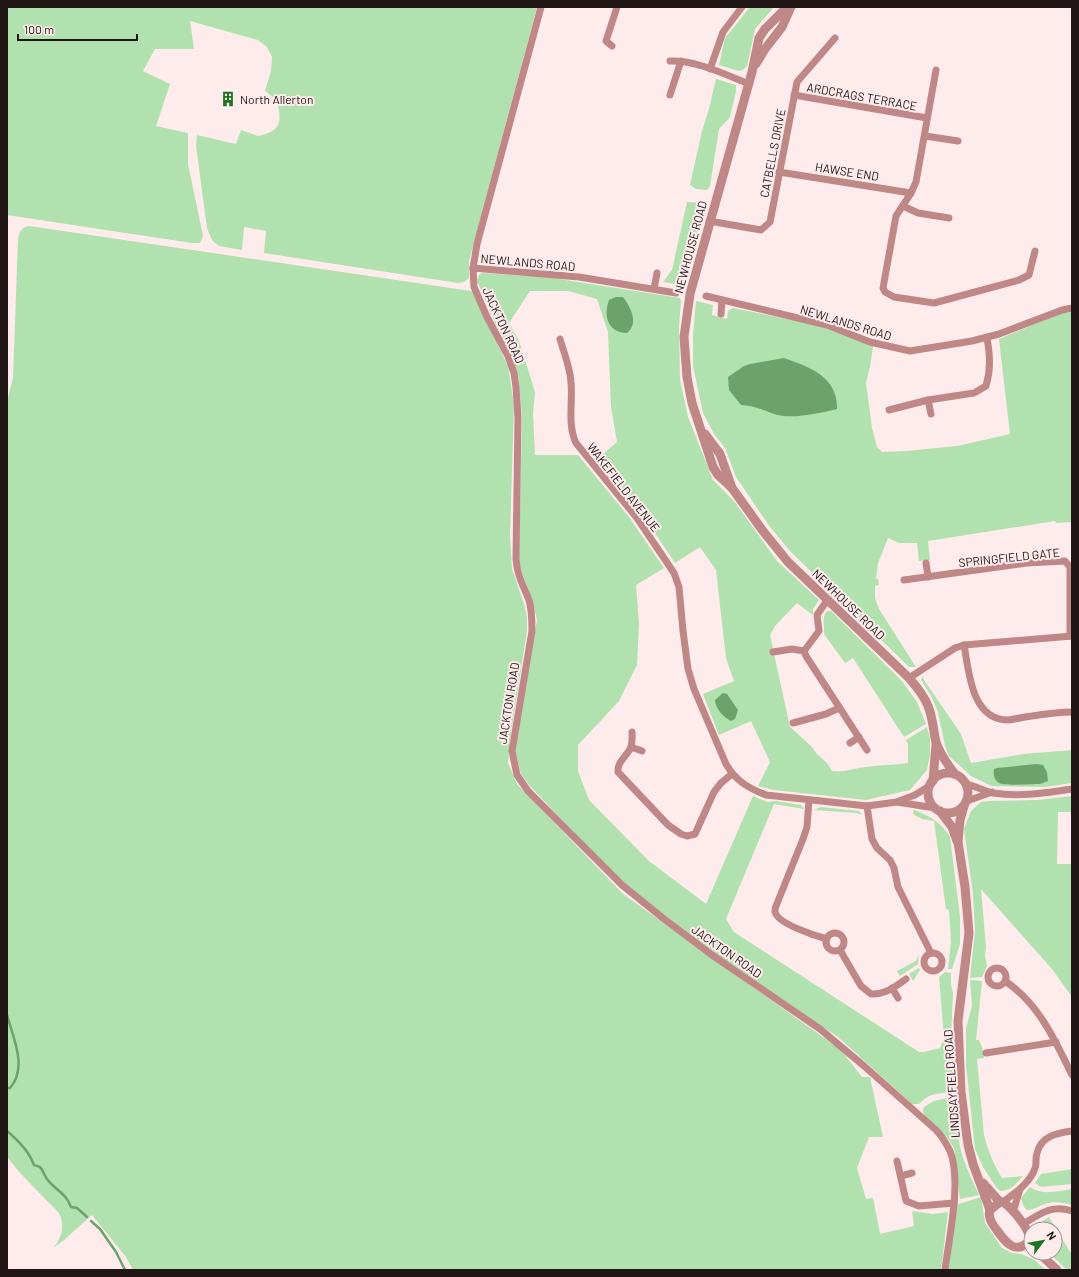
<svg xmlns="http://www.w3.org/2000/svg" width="1079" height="1277" font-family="Barlow,sans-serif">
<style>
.green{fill:#b0e1ae}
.water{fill:#6ca26b}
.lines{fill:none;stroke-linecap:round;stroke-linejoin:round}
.stream{stroke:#6ca26b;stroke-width:2.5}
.minor{stroke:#c08787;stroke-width:7}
.tertiary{stroke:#c08787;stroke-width:9}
.labels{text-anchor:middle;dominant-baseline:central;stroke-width:4;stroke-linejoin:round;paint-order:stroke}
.street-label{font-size:12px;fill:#201616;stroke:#fdeceb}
.poi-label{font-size:12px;fill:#201616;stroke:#fdeceb;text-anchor:start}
</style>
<rect width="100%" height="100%" fill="#fdeceb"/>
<g class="green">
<path d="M7,7H537L469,261V278L464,282L458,283L264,253L266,231L244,227L242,250L219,246L212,240L207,228L196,146L197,135L236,144L241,130L258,136C263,135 270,133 275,129C283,122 279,107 275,100C273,96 268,94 265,91L271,71L272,57L267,47L258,40L190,21L194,49H155L143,71L170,84L156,126L188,133V164L203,236L200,243H192L7,215Z"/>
<polygon points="750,7 774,7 755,29 747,66 743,70 739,71 719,65 725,38"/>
<polygon points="716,79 736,85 736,91 730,117 719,129 710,186 707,190 696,189 690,185 702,131 709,109"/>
<polygon points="687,202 702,203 703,209 685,281 680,285 663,282 672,270"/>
<path d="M29,226L471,291L473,293L508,366L514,404L510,536L512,569L524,604L527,617V631L511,733L508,763L517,784L623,894L841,1050L862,1077H870L883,1137H869L857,1168L866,1199L873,1198L880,1234L914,1226L912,1211L933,1214L948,1212L941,1270H133L126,1257L92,1215L64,1240L53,1248C62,1238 65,1226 59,1213L21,1174L7,1157V402L13,378L18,240C19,233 20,228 29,226Z"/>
<path d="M482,273L546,277L680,298L681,301L679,326L680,380L688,417L713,480L734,501L777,561L819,600L813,609V615L797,603L775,626L770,635L790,727L811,746L816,753L827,763L832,771C844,773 854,768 866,767C880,765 894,765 908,763V744L906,740L927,727L930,738V755L927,770L910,790L866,800L774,790L758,786L770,762L751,721L719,735L703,694L734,681L726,658L716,570L700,547L675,563C651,527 627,490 597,459L617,442L611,407L608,332L597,299L568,291H530L509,323L519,341L535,392L533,413L535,455H578L629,517L664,568L636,585L639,624L637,665L619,701L578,745V771L589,800L649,861L706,904L753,796L767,802L775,801L801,805L804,809L774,804L726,919L734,932L919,1052H924L940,1048L944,1037L939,977L945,972L951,973V984L953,993L951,1039L954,1084V1089C949,1093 936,1093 929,1096C925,1098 922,1101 919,1104H912L838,1037L721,959L643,900L616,877L530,786L521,774L515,751L517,731L537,620L532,600L519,564L522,419L519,380L510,351L495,323L477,281L479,275Z"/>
<polygon points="696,301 713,305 712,315 727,319 728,311 733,308 817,325 873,346 870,367 866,383 872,428 877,447 882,452 907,451 957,446 1010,434 999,339 1062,313 1072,312 1072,522 1056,523 1055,521 928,541 930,560 919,561 917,543 899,543 888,538 878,563 876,579 878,579 879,585 875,586 875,598 879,609 916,667 909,667 790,551 770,527 736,477 725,448 714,434 703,413 693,366 693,334"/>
<path d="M827,611H831L902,681L917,702L926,724L904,737L853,658L845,663L824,634C825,625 821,618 827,611Z"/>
<polygon points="923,676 924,680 961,734 971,763 1024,754 1072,750 1072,783 1045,787 991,786 971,776 949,756 945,746 938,712 931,696 921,680"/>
<polygon points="1072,796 1072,812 1058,812 1057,864 1072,864 1072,997 1052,969 981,889 986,947 985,955 987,966 982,977 970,978 975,931 973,894 964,829 971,811 981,802 989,801 1037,800"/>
<polygon points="821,807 859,811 862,815 857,813 814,810"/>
<path d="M914,810C930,816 941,822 950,837L960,917V944L952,969H948L951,942L949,910L946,909L934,821L922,819L913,814Z"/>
<polygon points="919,954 918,964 900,976 897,971 916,961"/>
<polygon points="919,968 920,970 913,981 909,974"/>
<path d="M970,980L982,981L976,1040H979L982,1047L984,1058L977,1059L984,1135C988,1151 994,1165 1002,1178L1023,1176C1016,1184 1011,1191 1000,1191L996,1187L983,1167L975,1149L966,1065V1028L972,1006Z"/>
<path d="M952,1097C960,1107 956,1124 958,1136C961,1157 970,1176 979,1195L960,1199L954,1148L946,1136L924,1115L923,1111L924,1107L934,1101Z"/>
<polygon points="1072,1169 1072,1184 1041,1187 1035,1183 1041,1174"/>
<path d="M1030,1187C1043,1196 1058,1191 1072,1189V1205C1065,1203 1056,1201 1049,1203C1041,1204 1035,1210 1027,1210L1024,1207L1021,1198Z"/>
<polygon points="981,1197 985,1223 1002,1248 1012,1253 1021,1254 1033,1259 1046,1270 947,1270 956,1205"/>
<polygon points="1049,1217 1072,1255 1072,1270 1067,1270 1049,1253 1055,1253 1055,1229 1038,1229 1039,1224"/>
</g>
<g class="water">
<path d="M616,297H623C631,308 639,323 627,333C608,333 603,316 609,300Z"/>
<path d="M784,358C810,367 838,377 837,409C821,413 793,419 778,415C764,411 757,406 741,405L729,390L728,377L744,366L750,364Z"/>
<path d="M723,693L727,694L738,710L735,719L731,721C723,717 715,708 715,700Z"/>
<path d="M1037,764L1043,765L1047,772L1048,781L1040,784C1033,784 1004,786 999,783C994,780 993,774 994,769L997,768Z"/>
</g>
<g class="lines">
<g class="stream">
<path d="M7,1015C13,1037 28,1068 10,1088H7"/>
<path d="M7,1131C19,1141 29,1151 34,1165C36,1166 38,1166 40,1167C43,1170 44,1175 47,1179C54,1189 67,1194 71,1207L77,1208L87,1217"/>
<polyline points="91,1221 100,1229 116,1252 125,1270"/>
</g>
<g class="minor">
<path d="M541,7L477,244L473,268L474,287L487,317L508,356L514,373L516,387L518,418L516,559C517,575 523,585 529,600C532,610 532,621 532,631L512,751L517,775L528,791L622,885L664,919L712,955L820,1029L864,1066L936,1130C942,1136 946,1143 950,1151C962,1181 949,1237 945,1270"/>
<polyline points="612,46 606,41 617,7"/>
<path d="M670,61C696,60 724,74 749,84"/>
<polyline points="710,69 723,32 742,7"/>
<polyline points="936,70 916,182 911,193 896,216 883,288 885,292 894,297 934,303 1019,280 1029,275 1035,251"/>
<polyline points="670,95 681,61"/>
<polyline points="794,95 927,118"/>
<polyline points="925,136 958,141"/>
<polyline points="779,172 911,193"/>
<polyline points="903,206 918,213 949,218"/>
<polyline points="709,221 761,230 770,222 797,82 835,38"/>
<polyline points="473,268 579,277 676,293"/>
<polyline points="654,289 657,273"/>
<polyline points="706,296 827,325 870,342 910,351 972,341 999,334 1062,310 1072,308"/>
<polyline points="721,314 722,300"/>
<path d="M560,339C564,353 570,367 571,382C573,402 567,424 576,443L637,518L674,573L679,587L683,631L688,669L694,689L726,764C736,781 748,788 766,795L867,806L897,802L935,808"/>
<polyline points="928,400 931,414"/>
<path d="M889,410L928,400L974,393L986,386C991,369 990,355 987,338"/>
<polyline points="926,563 928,577"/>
<polyline points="904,580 1027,563 1065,561 1070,567 1070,636"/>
<polyline points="828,599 817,615 819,631 804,651 806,656 867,750"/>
<path d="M964,645C969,671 971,720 1008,720C1016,719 1024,717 1032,716C1045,714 1059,712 1072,712"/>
<polyline points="773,652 792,649 804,651"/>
<polyline points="909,678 955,648 964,645 1072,636"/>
<polyline points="793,723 826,714 839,708"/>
<path d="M632,732C632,738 633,743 630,749C626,757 617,762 618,772L668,825L681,834L687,836L695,834L714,792L721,783L732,774"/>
<polyline points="850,743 859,737"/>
<polyline points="631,747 642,751"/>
<path d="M966,784C975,786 984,791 993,793C1019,797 1046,793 1072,789"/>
<path d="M809,800L807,827L803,839L776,906C775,907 775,911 775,912C778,924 816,936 827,939"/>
<polyline points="899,801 915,795 931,785"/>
<polyline points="967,801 992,792"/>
<polyline points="867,806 872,839 877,848 890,860 894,868 898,887 931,953"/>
<circle cx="835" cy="942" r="9"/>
<path d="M840,950L861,986L871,994C885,995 896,986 906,979"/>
<circle cx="933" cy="962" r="9"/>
<circle cx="997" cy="977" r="9"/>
<path d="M1005,981C1039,1004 1055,1040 1072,1075"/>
<polyline points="892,988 898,998"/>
<polyline points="986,1053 1056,1042"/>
<polyline points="897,1161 906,1201 919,1206 954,1203"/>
<polyline points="901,1176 912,1173"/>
<path d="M1020,1189C1026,1183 1033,1176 1035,1168C1037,1164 1035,1158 1037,1153C1041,1136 1057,1133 1072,1131"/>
<polyline points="1003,1202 1020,1189 1013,1212"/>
<path d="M1023,1224C1040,1214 1051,1204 1072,1211"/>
</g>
<g class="tertiary">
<path d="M787,7L765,29L759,38L752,72L690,294L684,337L687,377L692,403L713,467L718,475L732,488L763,531L788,562L909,678C916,686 924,695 928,706C933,718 933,730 936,742C940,754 947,764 955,774"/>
<polyline points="756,64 765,49 782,27 791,7"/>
<polyline points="705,434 720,454 732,488"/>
<circle cx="948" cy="793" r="20"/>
<polyline points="933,781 936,744"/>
<polyline points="964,806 960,820 958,842 965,887 969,933 958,1021 961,1092 968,1145 973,1164 990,1210"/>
<polyline points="940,811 952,827 957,841"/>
<polyline points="983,1183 1000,1202"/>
<path d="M1000,1202H1003C1012,1208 1030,1229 1030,1240C1017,1255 1007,1244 999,1233C994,1226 987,1219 990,1210Z"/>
<polyline points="1039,1253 1057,1270"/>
</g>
</g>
<defs>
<symbol id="building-bare" viewBox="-9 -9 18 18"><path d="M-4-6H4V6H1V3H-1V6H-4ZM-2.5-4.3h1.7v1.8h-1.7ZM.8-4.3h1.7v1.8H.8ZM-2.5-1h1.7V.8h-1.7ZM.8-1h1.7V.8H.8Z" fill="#1d7523" stroke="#fdeceb" stroke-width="2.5" paint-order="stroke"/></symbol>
</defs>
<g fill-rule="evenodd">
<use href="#building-bare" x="217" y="88" width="22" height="22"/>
</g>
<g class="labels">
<g class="street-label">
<text transform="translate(862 96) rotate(10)">ARDCRAGS TERRACE</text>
<text transform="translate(772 153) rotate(-79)">CATBELLS DRIVE</text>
<text transform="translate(847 171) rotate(9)">HAWSE END</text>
<text transform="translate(690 247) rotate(-75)">NEWHOUSE ROAD</text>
<text transform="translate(528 262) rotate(5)">NEWLANDS ROAD</text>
<text transform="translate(846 322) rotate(17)">NEWLANDS ROAD</text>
<text transform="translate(504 325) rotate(65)">JACKTON ROAD</text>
<text transform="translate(624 487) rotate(52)">WAKEFIELD AVENUE</text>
<text transform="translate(1009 557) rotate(-6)">SPRINGFIELD GATE</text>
<text transform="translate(849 604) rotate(44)">NEWHOUSE ROAD</text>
<text transform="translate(508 703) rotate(-81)">JACKTON ROAD</text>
<text transform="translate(727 951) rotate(35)">JACKTON ROAD</text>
<text transform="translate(951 1084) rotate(-94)">LINDSAYFIELD ROAD</text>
</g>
<g class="poi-label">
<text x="240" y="99">North Allerton</text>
</g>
</g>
<rect width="1079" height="1277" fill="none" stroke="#201616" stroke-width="16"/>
<g transform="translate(1043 1241) rotate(58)"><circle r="19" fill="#fdeceb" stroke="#a59696"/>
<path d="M0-3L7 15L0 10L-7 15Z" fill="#1d7523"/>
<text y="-6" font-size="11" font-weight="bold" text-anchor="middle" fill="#201616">N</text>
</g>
<path d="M18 34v6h119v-6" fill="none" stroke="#201616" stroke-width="2"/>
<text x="24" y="34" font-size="12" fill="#201616" stroke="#fdeceb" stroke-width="3" paint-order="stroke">100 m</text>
</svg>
